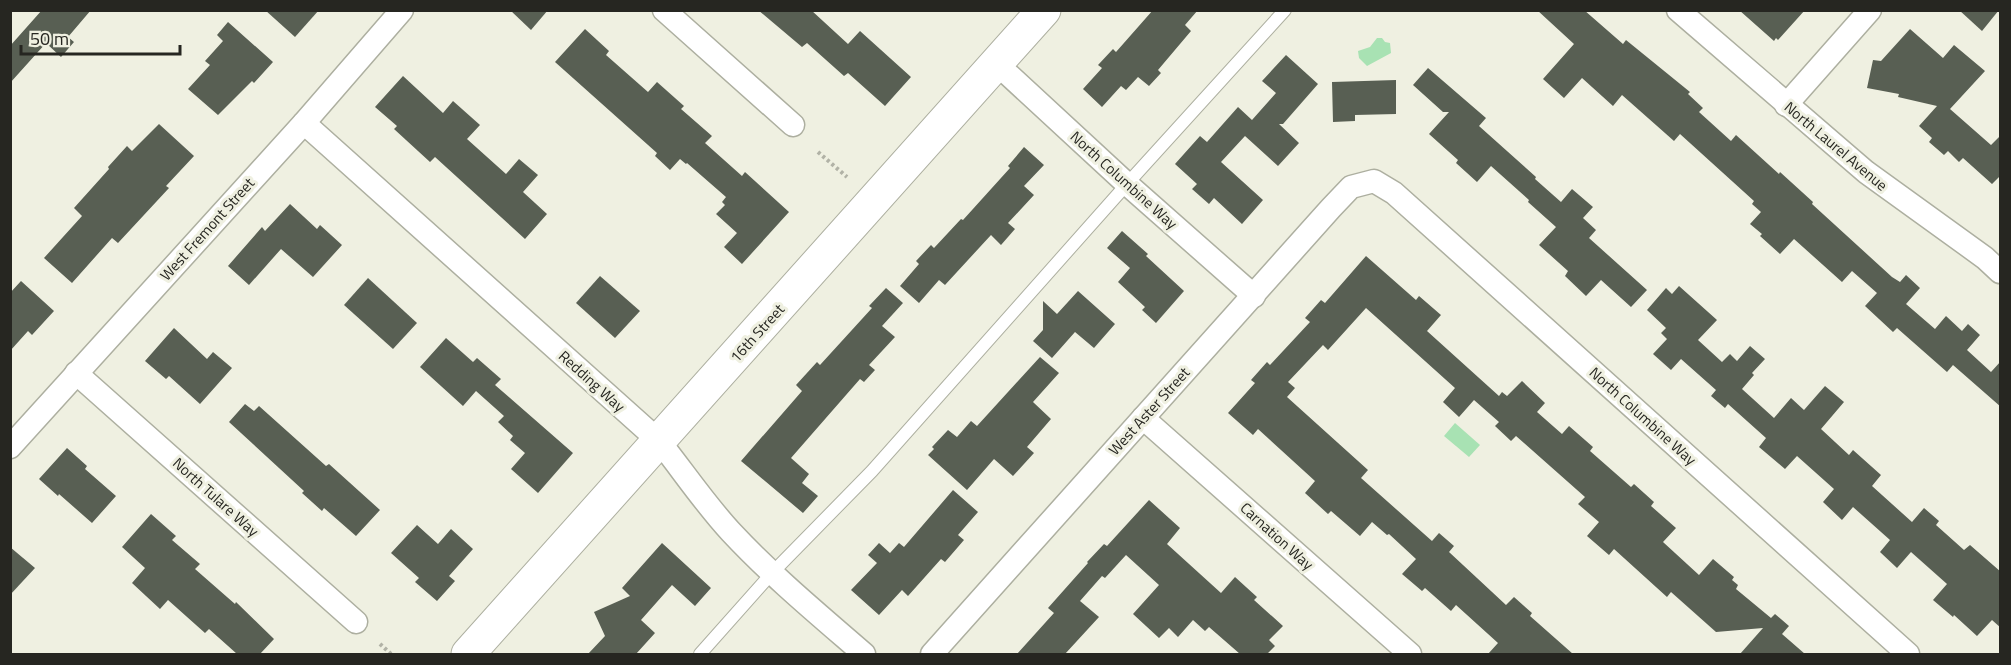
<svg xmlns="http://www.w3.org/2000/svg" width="2011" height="665" font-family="'Titillium Web',sans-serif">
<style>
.water{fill:#a8e2b3}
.building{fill:#585f53}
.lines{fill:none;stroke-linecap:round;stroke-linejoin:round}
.lane-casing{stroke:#adafa0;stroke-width:14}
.street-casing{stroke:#adafa0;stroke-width:25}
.primary-casing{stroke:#adafa0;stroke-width:35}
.path{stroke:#b1b2a6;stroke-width:4;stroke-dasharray:3 3;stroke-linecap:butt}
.lane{stroke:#fff;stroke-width:12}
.street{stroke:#fff;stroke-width:22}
.primary{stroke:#fff;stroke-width:33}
.labels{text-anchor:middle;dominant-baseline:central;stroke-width:6;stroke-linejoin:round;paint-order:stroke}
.street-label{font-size:15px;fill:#262621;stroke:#eff0e1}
</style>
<rect width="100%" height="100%" fill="#eff0e1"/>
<g class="water">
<polygon points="1377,38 1382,38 1385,42 1390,43 1391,53 1367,66 1359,58 1358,51 1370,47"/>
<polygon points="1455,423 1480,445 1469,457 1444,436"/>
</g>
<g class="building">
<polygon points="42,10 91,10 68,37 74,42 61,57 46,43 10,83 10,46"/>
<polygon points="265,10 319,10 295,37"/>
<polygon points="510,10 548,10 531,30"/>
<polygon points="758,10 811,10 848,44 860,31 911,77 885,106 848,73 844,76 807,43 802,47"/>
<polygon points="1153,10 1198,10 1185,25 1191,31 1158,70 1161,73 1149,86 1138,77 1126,90 1121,86 1102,107 1083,89 1102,68 1098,65 1113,49 1116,52"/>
<polygon points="1537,10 1584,10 1623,44 1626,40 1690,92 1688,94 1703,108 1699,112 1731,141 1736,135 1779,174 1780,172 1813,202 1812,204 1892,277 1900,282 1906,275 1920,288 1906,304 1935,329 1946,316 1962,331 1968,324 1980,335 1967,350 1991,372 2001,361 2001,407 1953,365 1947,372 1897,328 1893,332 1865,306 1877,293 1852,271 1842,282 1794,239 1780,254 1760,236 1762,234 1750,224 1761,212 1752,204 1754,201 1680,134 1674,141 1622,95 1613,106 1582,78 1564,98 1543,79 1574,44"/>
<polygon points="1739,10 1805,10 1778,40 1776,38 1774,41"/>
<polygon points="1959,10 1999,10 1982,31"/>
<polygon points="228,22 273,62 254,83 252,81 218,115 188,89 210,65 205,61 223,41 217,35"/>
<polygon points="585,29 609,51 606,55 648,92 657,82 684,106 681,109 712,136 705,143 742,176 745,172 789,212 742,264 724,247 737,233 716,214 725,205 722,202 726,197 687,163 686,164 680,159 670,170 655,156 657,153 555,62"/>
<polygon points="1910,29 1943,58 1954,45 1985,71 1950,109 1991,145 2001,135 2001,175 1992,184 1963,158 1959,162 1948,151 1944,155 1929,142 1932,138 1919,126 1937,106 1898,97 1899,94 1867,88 1873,60 1881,61"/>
<polygon points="1286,55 1318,84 1283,124 1279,124 1299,143 1278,166 1245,136 1221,162 1263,200 1242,224 1214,198 1209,204 1192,189 1197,184 1175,164 1200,136 1207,142 1238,107 1252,120 1276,93 1262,81"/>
<polygon points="1428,68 1486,118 1479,126 1536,177 1535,179 1561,202 1572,189 1593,207 1583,218 1596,230 1589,238 1647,290 1631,307 1601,280 1586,296 1565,276 1568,271 1539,245 1556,227 1528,202 1529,200 1491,166 1477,182 1456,163 1458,160 1429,134 1449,112 1443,112 1413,85"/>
<polygon points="403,76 443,113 453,101 480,125 467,139 506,174 519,159 538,175 523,192 547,214 525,239 435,157 430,162 394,129 397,126 375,107"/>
<polygon points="1396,80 1396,114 1355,115 1355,121 1333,122 1332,82"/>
<polygon points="159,124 194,156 166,186 169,188 118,243 112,238 72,283 44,258 82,216 74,208 109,169 108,167 127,146 132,151"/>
<polygon points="1024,147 1044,165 1024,186 1034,195 1008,223 1015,229 1001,245 991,235 945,285 939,280 919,303 900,286 919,264 916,261 931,245 934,248 961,219 963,220 1010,168 1008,166"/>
<polygon points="290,204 317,229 320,225 342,245 313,277 281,249 249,285 228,266 262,227 265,231"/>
<polygon points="1122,231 1148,254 1146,256 1184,291 1156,323 1142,310 1145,307 1118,282 1130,268 1107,248"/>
<polygon points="1366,256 1416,300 1419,296 1441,315 1427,331 1499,396 1502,392 1507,396 1522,381 1545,403 1537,412 1562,434 1569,426 1593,447 1590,451 1631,487 1634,484 1654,502 1651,506 1676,528 1663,542 1699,575 1713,559 1734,577 1732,580 1738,585 1736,589 1771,618 1775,614 1789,626 1782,634 1805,654 1740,654 1763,628 1716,632 1671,592 1667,597 1614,549 1609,555 1587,536 1599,522 1578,504 1585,497 1516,436 1511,441 1495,426 1499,422 1474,400 1459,417 1443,402 1455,388 1366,308 1328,350 1323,345 1288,382 1295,388 1287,397 1368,470 1361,478 1432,541 1439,533 1454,546 1449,552 1477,578 1506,605 1514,597 1532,613 1530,616 1573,654 1488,654 1498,643 1456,605 1451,611 1425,588 1422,591 1402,574 1416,559 1389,534 1387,535 1372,522 1360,536 1331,511 1328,514 1305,493 1315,481 1258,429 1253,435 1228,413 1255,383 1251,380 1267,362 1270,365 1310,322 1305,318 1321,300 1325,303"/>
<polygon points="600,276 640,311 615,338 576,303"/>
<polygon points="368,278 417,323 393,349 344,305"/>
<polygon points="21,281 54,311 32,335 28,331 10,351 10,293"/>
<polygon points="1679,286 1717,320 1698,340 1722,362 1730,354 1737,361 1750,346 1765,359 1752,373 1754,375 1742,389 1774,418 1791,398 1804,410 1825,386 1844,402 1821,429 1849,455 1853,450 1881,475 1872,486 1912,522 1924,508 1939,521 1936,525 1964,550 1970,545 2001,572 2001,628 1992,620 1977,636 1954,615 1953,617 1933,600 1947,584 1911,552 1897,568 1880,552 1890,540 1853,507 1842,520 1823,502 1834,489 1797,456 1785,469 1759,447 1766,438 1728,404 1725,408 1711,396 1716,390 1681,359 1671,370 1653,354 1667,339 1661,333 1666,328 1647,310 1666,288 1672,294"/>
<polygon points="886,288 903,303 882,326 895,337 869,365 875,370 864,382 860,379 791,458 809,474 802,483 818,496 803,513 741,461 802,391 796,385 817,362 820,365 872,308 869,306"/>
<polygon points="1078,291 1115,324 1094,348 1075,332 1052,358 1033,341 1043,330 1043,301 1057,314"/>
<polygon points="174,328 207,359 213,352 232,368 200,404 169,376 166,379 145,361"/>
<polygon points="446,338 473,362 477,358 501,379 495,385 573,453 538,493 511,469 525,453 510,440 513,436 498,422 504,416 476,391 463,406 420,367"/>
<polygon points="1040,357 1059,373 1033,402 1051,419 1027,447 1034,453 1013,476 994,459 967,490 928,455 934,449 932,447 948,430 957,437 971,421 977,426"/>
<polygon points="245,404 254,411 259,406 326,466 329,464 380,510 356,536 324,508 322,511 302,493 304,491 229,422"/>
<polygon points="67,448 87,466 85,469 116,496 92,523 59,494 58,496 39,479"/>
<polygon points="953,490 978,512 958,535 964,540 945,562 941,559 908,596 902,590 879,615 851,590 877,563 868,555 879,543 890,553 899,543 904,547"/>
<polygon points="1149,500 1180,528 1167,544 1221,593 1235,577 1257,597 1254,600 1283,626 1269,640 1275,646 1267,654 1240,654 1209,627 1205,631 1193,620 1178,637 1169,628 1159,638 1133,614 1159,585 1126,555 1105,578 1102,576 1080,601 1099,617 1065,654 1017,654 1054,613 1048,608 1088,563 1087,562 1104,544 1107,546"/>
<polygon points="151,514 176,536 172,540 200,564 195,569 235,604 236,602 274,639 260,654 237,654 209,629 205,633 168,600 160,609 132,583 145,568 122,547"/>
<polygon points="417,525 438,544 451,529 473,549 449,576 455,581 437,601 415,582 419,578 391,553"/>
<polygon points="662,543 711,588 695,606 672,585 641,620 655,633 636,654 588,654 605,636 594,612 630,596 622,588"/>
<polygon points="10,547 35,568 10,595"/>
</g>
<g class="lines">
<defs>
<polyline id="lane" points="700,654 772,573 872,471 1127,184 1285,10"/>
<g id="street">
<polyline points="664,10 793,125"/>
<polyline points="1678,10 1866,172 1985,258 2000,272"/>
<polyline points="997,64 1127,184 1254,296"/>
<polyline points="1786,105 1870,10"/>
<path d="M304,123L659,441C683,471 705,504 731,532C772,576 819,615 864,654"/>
<polyline points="76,373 356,622"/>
<polyline points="1143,418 1410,654"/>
<polyline points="10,447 304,123 402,10"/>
<polyline points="932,654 1331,208 1351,187 1374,181 1394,193 1908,654"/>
</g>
<polyline id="primary" points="468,654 1044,10"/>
</defs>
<use href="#lane" class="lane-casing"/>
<use href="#street" class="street-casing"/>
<use href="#primary" class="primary-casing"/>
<g class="path">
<polyline points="818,152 847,177"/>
<polyline points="380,644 391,654"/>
</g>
<use href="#lane" class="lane"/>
<use href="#street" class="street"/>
<use href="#primary" class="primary"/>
</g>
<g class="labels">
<g class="street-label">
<text transform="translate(1836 146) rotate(40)">North Laurel Avenue</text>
<text transform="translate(1124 180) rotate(42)">North Columbine Way</text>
<text transform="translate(207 229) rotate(-48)">West Fremont Street</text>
<text transform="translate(757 333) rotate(-48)">16th Street</text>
<text transform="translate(592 381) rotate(42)">Redding Way</text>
<text transform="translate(1149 411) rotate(-48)">West Aster Street</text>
<text transform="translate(1643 416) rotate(42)">North Columbine Way</text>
<text transform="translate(216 497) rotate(42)">North Tulare Way</text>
<text transform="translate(1277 536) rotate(42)">Carnation Way</text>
</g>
</g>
<rect width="2011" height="665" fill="none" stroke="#262621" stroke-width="24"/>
<path d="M21 45v9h159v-9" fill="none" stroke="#262621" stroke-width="3"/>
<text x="30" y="45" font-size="18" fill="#262621" stroke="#eff0e1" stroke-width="4.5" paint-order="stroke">50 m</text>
</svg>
